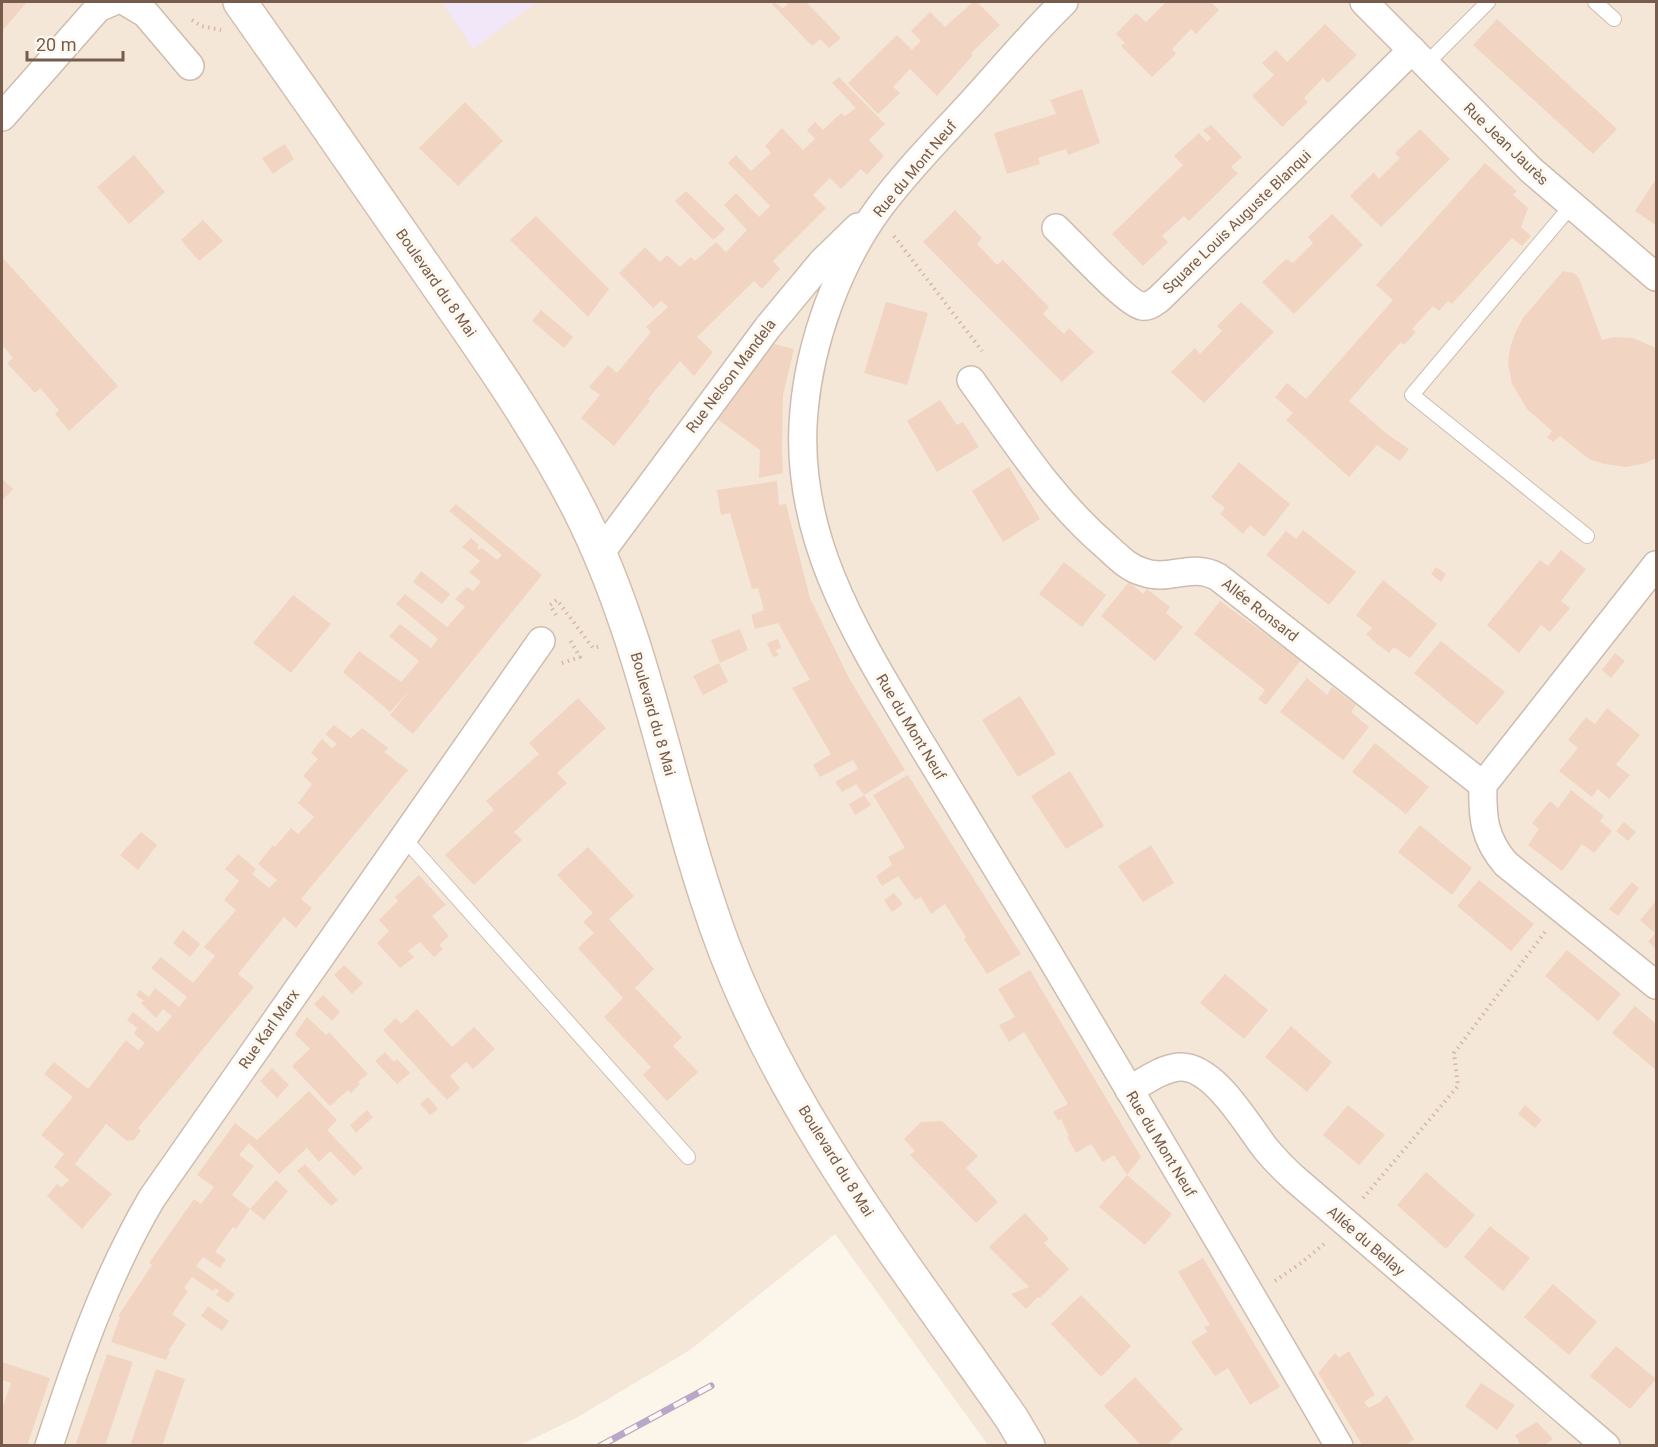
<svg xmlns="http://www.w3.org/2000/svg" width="1658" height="1447" font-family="Roboto,sans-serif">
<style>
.residential{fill:#f4e7d8}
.education{fill:#f2e6f9}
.building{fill:#f1d5c2}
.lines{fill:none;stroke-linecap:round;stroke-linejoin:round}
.service-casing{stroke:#cebdaf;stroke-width:16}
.minor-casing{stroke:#cebdaf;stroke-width:30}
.secondary-casing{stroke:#d4bfaf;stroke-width:36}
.path{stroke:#d6b8a5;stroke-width:4;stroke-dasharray:1.5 4.5;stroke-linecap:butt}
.service{stroke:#fff;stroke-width:14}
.minor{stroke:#fff;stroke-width:27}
.secondary{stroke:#fff;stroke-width:33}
.rail-casing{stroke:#b8a7c7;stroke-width:7}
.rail{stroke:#fef9f0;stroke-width:4.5;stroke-dasharray:14;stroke-linecap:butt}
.labels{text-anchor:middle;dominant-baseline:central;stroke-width:6;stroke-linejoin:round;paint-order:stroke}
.street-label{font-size:15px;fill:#775c4d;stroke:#fef9f0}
</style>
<rect width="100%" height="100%" fill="#fcf5ea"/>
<polygon class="residential" points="2,2 1656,2 1656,1445 988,1445 835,1234 690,1350 576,1418 520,1445 2,1446"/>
<polygon class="education" points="442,2 537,2 473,49"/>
<g class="building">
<polygon points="2,2 27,2 2,31"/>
<polygon points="774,2 783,8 788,4 786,2 806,2 841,38 829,48 820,39 812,46 772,4"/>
<polygon points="973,2 977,2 1000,25 971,53 973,55 937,96 910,69 893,87 900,93 878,114 848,83 897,35 912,50 921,41 911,31 930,12 945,27"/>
<polygon points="1166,2 1211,2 1219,10 1196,34 1191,29 1172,49 1176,54 1152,77 1121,46 1125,43 1116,34 1136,13 1146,22"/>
<polygon points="1497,19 1617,129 1593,154 1473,45"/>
<polygon points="1325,24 1357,55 1328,83 1323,78 1304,98 1308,102 1282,127 1252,96 1274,75 1262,63 1276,50 1287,62"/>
<polygon points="839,77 885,124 869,140 884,156 867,175 861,169 841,189 830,178 813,195 826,208 773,261 780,269 762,289 754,281 697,337 713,352 694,376 680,361 648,399 650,401 614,446 581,418 600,395 589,387 608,365 617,373 651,332 646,327 668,307 661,301 653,308 619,273 645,247 660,262 667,255 680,267 691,257 695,261 716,242 726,252 747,230 724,205 736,193 759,217 770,206 728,163 736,155 751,171 771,153 765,146 782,128 803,150 815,139 807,130 815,122 823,130 841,113 845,116 856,108 832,83"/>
<polygon points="1082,89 1100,143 1068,155 1066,149 1038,158 1040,164 1007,174 994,133 1056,114 1050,100"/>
<polygon points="465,102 503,141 458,186 419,148"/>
<polygon points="1211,125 1242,157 1231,167 1238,173 1189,221 1184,216 1162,236 1168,242 1143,266 1112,234 1183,165 1174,156 1199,133 1207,142 1211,138 1203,130"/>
<polygon points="1420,129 1450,159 1381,227 1350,196 1374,172 1379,179 1400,158 1395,153"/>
<polygon points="285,144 294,159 273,174 262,158"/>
<polygon points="134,155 165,192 129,224 97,187"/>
<polygon points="1485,163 1517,191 1513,195 1528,208 1521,227 1531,236 1522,246 1512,238 1452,304 1448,301 1439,311 1433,306 1412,329 1416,332 1404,345 1401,342 1349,401 1387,434 1409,449 1400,461 1377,445 1349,477 1286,420 1293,413 1275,397 1287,383 1306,399 1393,300 1376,285"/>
<polygon points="1656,179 1656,225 1635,211"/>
<polygon points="686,191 725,229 713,240 675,201"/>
<polygon points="955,210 982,238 977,244 997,265 1003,260 1049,307 1043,314 1064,334 1069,328 1094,352 1062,382 923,242"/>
<polygon points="1332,214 1363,245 1294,314 1262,282 1286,259 1293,263 1313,243 1308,237"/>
<polygon points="536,216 609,289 588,317 510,240"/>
<polygon points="203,220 223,241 199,261 181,240"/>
<polygon points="2,257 118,386 69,431 55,414 59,410 40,388 35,393 7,363 13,358 2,345"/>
<polygon points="1563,271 1574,273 1579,278 1602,340 1614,337 1633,338 1656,348 1656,458 1646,463 1626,467 1604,464 1589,459 1560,436 1553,442 1547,437 1552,431 1527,409 1512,384 1508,364 1510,348 1515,333 1523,318"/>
<polygon points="886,302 928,313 907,385 864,373"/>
<polygon points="1241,302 1274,332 1204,403 1171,372 1195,348 1200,354 1222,331 1217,326"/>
<polygon points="541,310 573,337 564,348 532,321"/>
<polygon points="774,344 794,349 783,395 782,450 783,473 759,478 760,450 717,419"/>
<polygon points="940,400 957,425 963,422 979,447 937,472 907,421"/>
<polygon points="1239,462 1290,504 1264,537 1250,525 1243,534 1220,514 1225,508 1211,497"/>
<polygon points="1009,467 1040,519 1003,542 972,491"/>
<polygon points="2,479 13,489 2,501"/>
<polygon points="777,481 779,505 786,504 810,598 850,680 905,770 864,795 856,784 842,792 835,782 858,769 853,760 820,777 813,765 831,754 792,688 810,680 778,623 755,629 751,615 764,610 758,588 752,589 730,513 721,515 717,490"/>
<polygon points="456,504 542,575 413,734 390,715 410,690 390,712 343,672 359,651 401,682 419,661 389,636 400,624 431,648 438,639 396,604 405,594 447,627 465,607 455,599 467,587 473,591 481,582 469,572 480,561 462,547 471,538 479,545 477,547 478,550 482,548 497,560 502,555 449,511"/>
<polygon points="1303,530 1356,572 1329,605 1266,555 1286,531 1296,539"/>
<polygon points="1561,550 1586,569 1561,601 1570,608 1550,632 1541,625 1519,653 1487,625 1540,560 1548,566"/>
<polygon points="1064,562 1106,595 1082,627 1039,594"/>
<polygon points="1436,567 1446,574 1441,582 1431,574"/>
<polygon points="421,571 450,594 442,604 413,582"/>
<polygon points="1383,580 1437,624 1410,658 1394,647 1389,653 1377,644 1366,634 1372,628 1356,615"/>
<polygon points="1129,582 1143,594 1147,589 1170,607 1166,613 1183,627 1155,661 1101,616"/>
<polygon points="293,595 331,624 291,673 253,643"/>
<polygon points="1220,601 1301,660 1266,705 1258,699 1265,690 1194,634"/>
<polygon points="740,629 748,650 720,663 711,640"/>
<polygon points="778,639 781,648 775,650 779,655 773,657 767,643"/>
<polygon points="1441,641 1505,692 1477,725 1414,673"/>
<polygon points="1615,653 1625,661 1611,678 1602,670"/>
<polygon points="719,663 728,682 703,695 693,676"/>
<polygon points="1307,678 1327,695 1332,687 1356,705 1351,712 1369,727 1343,760 1280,712"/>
<polygon points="1020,696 1056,754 1018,777 982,720"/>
<polygon points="578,698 606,728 557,773 567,783 514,832 522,840 474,885 445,855 494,810 486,801 539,754 529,743"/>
<polygon points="1607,708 1640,735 1617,763 1616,765 1630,775 1609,799 1598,789 1592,797 1559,771 1578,748 1568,740 1586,717 1595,724"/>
<polygon points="334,725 351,738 362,728 388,748 384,752 408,770 301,899 312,908 296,928 284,917 238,974 254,987 138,1128 141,1131 134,1140 127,1141 106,1124 75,1164 112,1194 82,1229 47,1196 57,1184 62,1187 69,1180 54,1167 64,1154 41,1135 73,1097 44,1074 54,1062 88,1089 126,1040 138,1050 145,1043 134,1034 137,1028 127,1020 133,1012 158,1032 172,1016 163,1009 156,1018 141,1003 144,1001 136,995 140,990 149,997 155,988 179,1007 187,997 151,968 161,957 193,983 215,956 204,947 236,910 224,900 239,881 225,869 238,854 256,869 252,874 269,888 277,880 258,864 273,845 275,847 291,828 298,834 314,817 298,803 312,784 303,776 318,759 311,753 322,739 332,748 337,744 325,734"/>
<polygon points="1375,743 1429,787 1406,814 1352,772"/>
<polygon points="1070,771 1104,826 1066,849 1031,796"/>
<polygon points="908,775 1021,954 987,974 964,939 966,937 945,904 931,914 921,897 915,900 898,876 882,886 876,876 892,865 888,857 905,848 873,795"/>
<polygon points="1571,790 1604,816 1600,821 1612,831 1594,853 1582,844 1562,871 1528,845 1539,829 1532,823 1550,801 1558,808"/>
<polygon points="864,795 871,805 855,815 849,804"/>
<polygon points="1624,822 1636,832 1628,841 1616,831"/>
<polygon points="1420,825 1472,868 1452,895 1398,852"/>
<polygon points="141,832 157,845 138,870 120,855"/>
<polygon points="1151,845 1174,883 1143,902 1118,866"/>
<polygon points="588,847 634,896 609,919 654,969 635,988 682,1037 673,1046 698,1072 667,1101 643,1075 651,1067 604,1017 623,998 578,948 594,933 583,922 593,913 557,875"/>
<polygon points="419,875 446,905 432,916 449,936 439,945 443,949 434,957 420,942 408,951 414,957 400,968 377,943 389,931 379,920 398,901 395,897"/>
<polygon points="1479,880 1534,924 1511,951 1457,906"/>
<polygon points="1632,882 1639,888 1618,916 1609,909"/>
<polygon points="894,893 903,904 892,912 884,900"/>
<polygon points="1656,901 1656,949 1648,942 1655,933 1640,920"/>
<polygon points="183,930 200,944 190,957 173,943"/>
<polygon points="1567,950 1621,994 1598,1021 1545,976"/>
<polygon points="344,965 363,983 352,994 334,975"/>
<polygon points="1030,970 1141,1157 1127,1175 1114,1155 1103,1162 1091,1144 1076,1153 1067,1137 1069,1136 1061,1119 1058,1120 1053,1112 1068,1104 1024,1032 1009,1042 999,1025 1015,1017 998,989"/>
<polygon points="1225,974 1268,1010 1244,1039 1200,1003"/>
<polygon points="323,995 340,1012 332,1021 314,1004"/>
<polygon points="1635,1006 1656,1024 1656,1070 1612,1033"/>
<polygon points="417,1009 452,1047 474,1027 495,1049 473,1069 466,1062 450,1076 460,1088 447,1100 383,1030 396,1018 401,1024"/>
<polygon points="307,1017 326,1035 329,1032 368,1074 358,1082 360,1084 351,1093 348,1090 330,1106 292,1066 310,1049 295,1034"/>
<polygon points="1291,1026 1332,1062 1307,1092 1265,1057"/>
<polygon points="385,1052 394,1062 397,1059 410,1073 397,1084 375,1061"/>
<polygon points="272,1068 289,1085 277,1098 260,1081"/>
<polygon points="309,1091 337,1120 327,1130 363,1168 354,1176 330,1151 319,1162 307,1148 279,1174 249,1143 239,1155 254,1166 232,1195 250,1209 236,1229 233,1227 215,1252 226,1259 220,1268 203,1257 196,1266 235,1294 228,1303 216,1295 219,1291 216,1288 213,1291 192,1277 184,1288 188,1291 172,1314 186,1324 168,1351 170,1351 166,1360 111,1342 120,1317 118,1316 152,1265 149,1263 194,1199 201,1204 214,1187 197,1175 235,1123 257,1140"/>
<polygon points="428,1097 438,1109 430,1115 420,1104"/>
<polygon points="1348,1105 1385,1135 1359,1165 1323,1135"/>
<polygon points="1525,1105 1542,1120 1535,1128 1518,1114"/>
<polygon points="367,1110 373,1117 356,1133 350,1125"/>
<polygon points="942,1121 978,1156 966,1168 998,1202 976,1223 910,1155 915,1151 904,1139 921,1122"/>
<polygon points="305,1164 338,1200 331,1206 297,1171"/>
<polygon points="1426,1172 1475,1215 1446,1249 1397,1205"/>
<polygon points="1127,1175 1172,1214 1145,1245 1099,1207"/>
<polygon points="276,1180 288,1191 264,1220 250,1209"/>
<polygon points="1025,1213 1049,1239 1044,1243 1069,1269 1040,1298 1038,1297 1026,1309 1011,1294 1029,1287 989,1247"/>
<polygon points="1490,1226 1530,1258 1503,1291 1464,1257"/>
<polygon points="1203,1258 1280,1387 1250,1405 1228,1368 1215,1376 1191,1342 1207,1332 1204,1327 1210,1325 1178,1272"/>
<polygon points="1553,1284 1597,1322 1569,1355 1524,1317"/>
<polygon points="1081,1295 1131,1346 1101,1377 1051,1324"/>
<polygon points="208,1306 229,1321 222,1331 201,1316"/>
<polygon points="1616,1346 1656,1379 1630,1409 1590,1376"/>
<polygon points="1349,1351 1375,1395 1364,1402 1369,1408 1380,1402 1387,1395 1414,1439 1405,1446 1363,1446 1318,1373 1335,1353 1339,1358"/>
<polygon points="107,1354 133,1362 105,1446 75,1446"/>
<polygon points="2,1362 50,1378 27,1446 2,1446 2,1409 11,1383 2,1380"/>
<polygon points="156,1369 185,1379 162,1446 130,1446"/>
<polygon points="1135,1377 1183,1429 1166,1446 1142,1446 1104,1406"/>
<polygon points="1481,1383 1515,1405 1497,1430 1465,1406"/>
<polygon points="1537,1422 1553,1439 1543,1446 1521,1446 1515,1435"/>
</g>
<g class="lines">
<defs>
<g id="service">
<polyline points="1595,2 1614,19"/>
<polyline points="1426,64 1488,2"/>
<polyline points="1571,206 1412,395 1587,536"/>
<polyline points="403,837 688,1157"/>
</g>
<g id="minor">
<polyline points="126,2 146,14 190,66"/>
<path d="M1064,2C1032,33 1003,68 973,101C941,136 907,170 879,208C838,264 810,342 804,411C792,538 860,641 922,745C963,812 1004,879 1044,946C1143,1113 1242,1278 1339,1446"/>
<polyline points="1364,2 1531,170 1656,277"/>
<polyline points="2,117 98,8 112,2"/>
<path d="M1056,228C1071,242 1127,304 1142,306C1149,307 1153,303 1159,299L1412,50"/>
<path d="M971,380C1013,438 1051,499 1106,546C1117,556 1128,568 1143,572C1169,582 1191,562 1218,577L1483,785"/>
<polyline points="599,555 768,327 822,262 858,227"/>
<path d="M1656,565L1483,785C1482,817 1484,839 1506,864L1656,985"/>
<path d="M1129,1090C1144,1082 1160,1069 1179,1067C1214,1065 1247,1125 1266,1149C1275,1160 1285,1170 1295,1179L1606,1446"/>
<path d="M49,1446C77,1360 106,1276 152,1198L541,641"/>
</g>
<path id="secondary" d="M240,2C303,91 365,180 427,270C481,348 537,426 580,511C649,648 670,803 723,945C789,1120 907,1267 1012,1419L1028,1446"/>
</defs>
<use href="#service" class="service-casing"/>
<use href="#minor" class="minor-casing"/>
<use href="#secondary" class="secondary-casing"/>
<g class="path">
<polyline points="192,20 201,26 221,30"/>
<polyline points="894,236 982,351"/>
<polyline points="556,615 550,605 557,600 593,648 601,646"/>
<polyline points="562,663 580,657 570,640"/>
<polyline points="1363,1198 1458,1086 1454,1053 1545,932"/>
<polyline points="1275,1281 1301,1263 1324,1244"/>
</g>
<use href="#service" class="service"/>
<use href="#minor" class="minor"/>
<use href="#secondary" class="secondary"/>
<defs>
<polyline id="rail" points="600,1446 711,1386"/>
</defs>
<use href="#rail" class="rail-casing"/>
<use href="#rail" class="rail"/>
</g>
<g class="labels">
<g class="street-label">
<text transform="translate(1506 144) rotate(44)">Rue Jean Jaurès</text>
<text transform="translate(915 169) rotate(-50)">Rue du Mont Neuf</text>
<text transform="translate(1237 222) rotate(-44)">Square Louis Auguste Blanqui</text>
<text transform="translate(436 283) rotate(55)">Boulevard du 8 Mai</text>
<text transform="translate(731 376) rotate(-53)">Rue Nelson Mandela</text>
<text transform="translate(1260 610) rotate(38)">Allée Ronsard</text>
<text transform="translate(653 714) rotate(74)">Boulevard du 8 Mai</text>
<text transform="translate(911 727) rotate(59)">Rue du Mont Neuf</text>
<text transform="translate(269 1029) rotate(-55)">Rue Karl Marx</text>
<text transform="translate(1161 1144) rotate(59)">Rue du Mont Neuf</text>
<text transform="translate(836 1161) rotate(58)">Boulevard du 8 Mai</text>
<text transform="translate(1366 1241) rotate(41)">Allée du Bellay</text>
</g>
</g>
<rect width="1658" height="1447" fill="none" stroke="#775c4d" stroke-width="6"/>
<path d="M27 51v9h96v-9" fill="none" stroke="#775c4d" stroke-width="3"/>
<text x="36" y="51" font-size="18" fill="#775c4d" stroke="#fef9f0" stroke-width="4.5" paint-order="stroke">20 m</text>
</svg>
